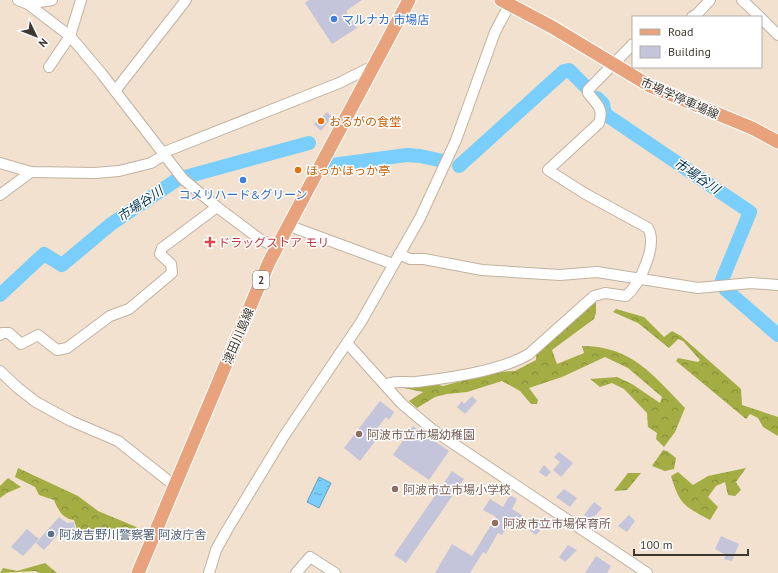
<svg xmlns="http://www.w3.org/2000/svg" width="778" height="573" font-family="'PT Sans','Noto Sans JP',sans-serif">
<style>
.forest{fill:url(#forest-crowns)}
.water{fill:url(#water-ripples);stroke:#68a1be}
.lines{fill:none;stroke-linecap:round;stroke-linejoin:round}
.river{stroke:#7acefb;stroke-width:14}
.building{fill:#c4c4db}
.minor-casing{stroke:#c1b2a0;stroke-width:12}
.major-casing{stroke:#fff;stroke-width:15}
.minor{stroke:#fff;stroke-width:10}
.major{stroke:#e8a27c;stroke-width:13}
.shop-dot{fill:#3f7fe0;stroke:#fff;stroke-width:1.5}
.food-dot{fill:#e8710a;stroke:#fff;stroke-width:1.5}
.health-dot{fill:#e0444e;stroke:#fff;stroke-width:1.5}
.education-dot{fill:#8d6e63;stroke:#fff;stroke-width:1.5}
.service-dot{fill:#5c6f8a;stroke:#fff;stroke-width:1.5}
.labels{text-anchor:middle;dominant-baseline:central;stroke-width:3;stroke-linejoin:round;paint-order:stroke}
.shield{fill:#fff;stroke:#78746e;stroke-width:1}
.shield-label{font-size:11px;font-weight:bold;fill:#3e3830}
.shop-label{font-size:12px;fill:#366cbe;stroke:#fff;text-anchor:start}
.street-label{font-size:12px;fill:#3e3830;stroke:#fff}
.food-label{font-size:12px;fill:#c56008;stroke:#fff;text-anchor:start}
.health-label{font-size:12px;fill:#be3a42;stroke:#fff;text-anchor:start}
.education-label{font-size:12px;fill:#785e54;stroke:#fff;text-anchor:start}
.service-label{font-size:12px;fill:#4e5e75;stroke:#fff;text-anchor:start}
.water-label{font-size:13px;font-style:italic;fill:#063950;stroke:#fff}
</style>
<defs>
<pattern id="forest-crowns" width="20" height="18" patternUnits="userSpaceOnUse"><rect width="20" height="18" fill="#a4ad44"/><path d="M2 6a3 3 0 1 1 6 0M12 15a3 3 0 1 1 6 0" fill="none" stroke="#878e39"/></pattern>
<pattern id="water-ripples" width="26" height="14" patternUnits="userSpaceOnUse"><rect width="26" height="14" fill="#7acefb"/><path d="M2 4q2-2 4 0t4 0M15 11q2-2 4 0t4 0" fill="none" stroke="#65a8cc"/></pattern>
</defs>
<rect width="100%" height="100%" fill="#f1e1ce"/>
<g class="forest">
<path d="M596,302V313L594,319L552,350L557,364L584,353L582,346C632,346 653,375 685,408L675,432L664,447L656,439L657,433L648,427L647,413L624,389L612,383L600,387L590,379L617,377L632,384L660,403L662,397L628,368L605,357L562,377L529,388L538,400L537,404H531L520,391L502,381L467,392L447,394L435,397L417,408L409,401L423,392L394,386L431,383L443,386L494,372L515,371L536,360V352L581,313Z"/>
<polygon points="616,309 644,317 664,337 672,331 681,336 741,389 742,405 778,417 778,436 763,427 758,418 750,414 746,419 676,361 678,358 698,362 700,360 683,341 678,339 669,348 638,323 613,312"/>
<polygon points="663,450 667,451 676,458 674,469 665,471 652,466"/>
<path d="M18,468L78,496L98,511L146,531L144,538L114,532H84L77,529L74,520C63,519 58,510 54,500L39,495L35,487L15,477Z"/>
<path d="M746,468L736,482L741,490L735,496L728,495L725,482L716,486L708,497L718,507L710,520C684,506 680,505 671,476L678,472L693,485L708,476Z"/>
<polygon points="628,473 641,473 627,490 614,491"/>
<polygon points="8,478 21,487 7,493 0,498 0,486"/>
<polygon points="45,563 57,573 39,573 36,571 0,573 3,568 17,571"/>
</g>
<polygon class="water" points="319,477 331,483 319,508 307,502"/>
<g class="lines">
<g class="river">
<polyline points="597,98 603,104 605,114 750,212 722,280"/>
<polyline points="332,165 407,155 420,156 443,161"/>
<polyline points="459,166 564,71 569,70 586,87"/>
<polyline points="725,289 778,335"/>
<polyline points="0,295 44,254 62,265 111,224 178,179 309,143"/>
</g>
</g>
<g class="building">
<polygon points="309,0 362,0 346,11 357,28 332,44 305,3"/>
<polygon points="327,112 332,117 321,131 314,124 318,119 319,120"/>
<polygon points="472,396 477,401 465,414 457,407 462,401 464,404"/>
<polygon points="380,401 394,412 389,420 386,417 375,431 380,435 360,461 344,448"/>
<polygon points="413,426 449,451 429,480 393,455"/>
<polygon points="559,452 573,463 561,477 553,470 560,462 554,457"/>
<polygon points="544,465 551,472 546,477 539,472"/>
<polygon points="452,471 464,479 406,563 394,555"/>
<polygon points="564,489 577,498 570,507 556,497"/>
<polygon points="510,495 517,499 512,509 522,515 513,530 508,526 502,535 498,533 486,554 483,552 470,573 435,573 452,544 472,556 496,517 483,510 490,499 503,507"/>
<polygon points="594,502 602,508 591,520 584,515"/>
<polygon points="629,515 635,521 627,532 618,526"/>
<polygon points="59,517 67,523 74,522 75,530 69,537 61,531 44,550 36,543"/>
<polygon points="539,519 546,524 536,535 530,531 530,528"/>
<polygon points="27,529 39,539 23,556 11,547"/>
<polygon points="721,536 739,544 732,561 724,559 726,555 715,549"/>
<polygon points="568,545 577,550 565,562 559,557"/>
<polygon points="596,556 611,566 607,573 585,573"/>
</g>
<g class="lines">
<defs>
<g id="minor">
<polyline points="18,0 28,4 70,36 102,74 183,179 217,207 261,240 277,247"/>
<polyline points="742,0 760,17"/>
<polyline points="28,4 52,0"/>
<polyline points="692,17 697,14 710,0"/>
<polyline points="761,18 778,35"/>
<polyline points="49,67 70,36 81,0"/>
<polyline points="115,91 186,0"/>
<polyline points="162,153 339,83 373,66"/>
<polyline points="0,163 31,172 95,173 119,171 151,163 164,155"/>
<polyline points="0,195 31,172"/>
<polyline points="287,225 393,264"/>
<polyline points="399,254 410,259 424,259 482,270 560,275 597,272 698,288 751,283 778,285"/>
<polyline points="0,335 2,333 9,333 21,344 38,335 57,350 67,348 110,316 129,309 172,273 171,264 160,254 162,248 217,207"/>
<polyline points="347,343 402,404 433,430 647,573"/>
<polyline points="0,371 18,388 36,402 71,421 118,441 175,486"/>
<path d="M385,385C394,380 405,383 416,382C449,378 501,371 529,354L594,296L605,293L626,296C640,284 658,245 648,228L584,193L548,170L599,123C604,109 597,104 588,93V90L633,44"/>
<polyline points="209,573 216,550 227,530 284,436 361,322 420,218 456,140 495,32 512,0"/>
<polyline points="296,573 310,557 335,573"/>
</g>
<g id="major">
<polyline points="501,0 552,27 650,86 752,128 778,142"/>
<polyline points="138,573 269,262 409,0"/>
</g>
</defs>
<use href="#minor" class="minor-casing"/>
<use href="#major" class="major-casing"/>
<use href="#minor" class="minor"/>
<use href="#major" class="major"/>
</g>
<g class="shop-dot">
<circle cx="334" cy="19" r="4"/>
<circle cx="243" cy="180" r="4"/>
</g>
<g class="food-dot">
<circle cx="321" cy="121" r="4"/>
<circle cx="298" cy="170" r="4"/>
</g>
<path class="health-dot" d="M208 236h4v4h4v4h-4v4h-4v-4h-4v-4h4z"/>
<g class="education-dot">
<circle cx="359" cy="434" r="4"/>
<circle cx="395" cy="489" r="4"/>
<circle cx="495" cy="523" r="4"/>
</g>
<circle class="service-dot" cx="51" cy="534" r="4"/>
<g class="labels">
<rect class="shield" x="253" y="271" width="16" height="18" rx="3"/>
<g class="shield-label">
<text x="261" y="280">2</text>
</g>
<g class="shop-label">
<text x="342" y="19">マルナカ 市場店</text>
<text x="243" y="194" text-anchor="middle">コメリハード&amp;グリーン</text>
</g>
<g class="street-label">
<text transform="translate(680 98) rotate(24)">市場学停車場線</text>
<text transform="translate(238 336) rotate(-67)">津田川島線</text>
</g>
<g class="food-label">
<text x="329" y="121">おるがの食堂</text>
<text x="306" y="170">ほっかほっか亭</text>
</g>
<g class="health-label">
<text x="218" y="242">ドラッグストア モリ</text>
</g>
<g class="education-label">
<text x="367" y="434">阿波市立市場幼稚園</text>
<text x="403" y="489">阿波市立市場小学校</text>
<text x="503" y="523">阿波市立市場保育所</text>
</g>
<g class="service-label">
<text x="59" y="534">阿波吉野川警察署 阿波庁舎</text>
</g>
<g class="water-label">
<text transform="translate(697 176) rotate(34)">市場谷川</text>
<text transform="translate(140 204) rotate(-34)">市場谷川</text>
</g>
</g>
<rect x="632" y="16" width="130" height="52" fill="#ffffff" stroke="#b2afac"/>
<rect x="640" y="29" width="20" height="6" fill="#e8a27c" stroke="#b2afac"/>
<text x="668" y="36" font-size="12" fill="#3e3830">Road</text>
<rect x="640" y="46" width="20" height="12" fill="#c4c4db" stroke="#b2afac"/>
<text x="668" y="56" font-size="12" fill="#3e3830">Building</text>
<g transform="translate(36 36) rotate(133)" stroke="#ffffff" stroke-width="3" paint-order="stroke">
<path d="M0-3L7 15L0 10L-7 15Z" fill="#3e3830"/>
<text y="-6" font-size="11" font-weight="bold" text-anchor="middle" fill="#3e3830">N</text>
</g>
<path d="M634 549v6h114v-6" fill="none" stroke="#3e3830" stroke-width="2"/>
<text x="640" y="549" font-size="12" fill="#3e3830" stroke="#ffffff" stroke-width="3" paint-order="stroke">100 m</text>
</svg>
